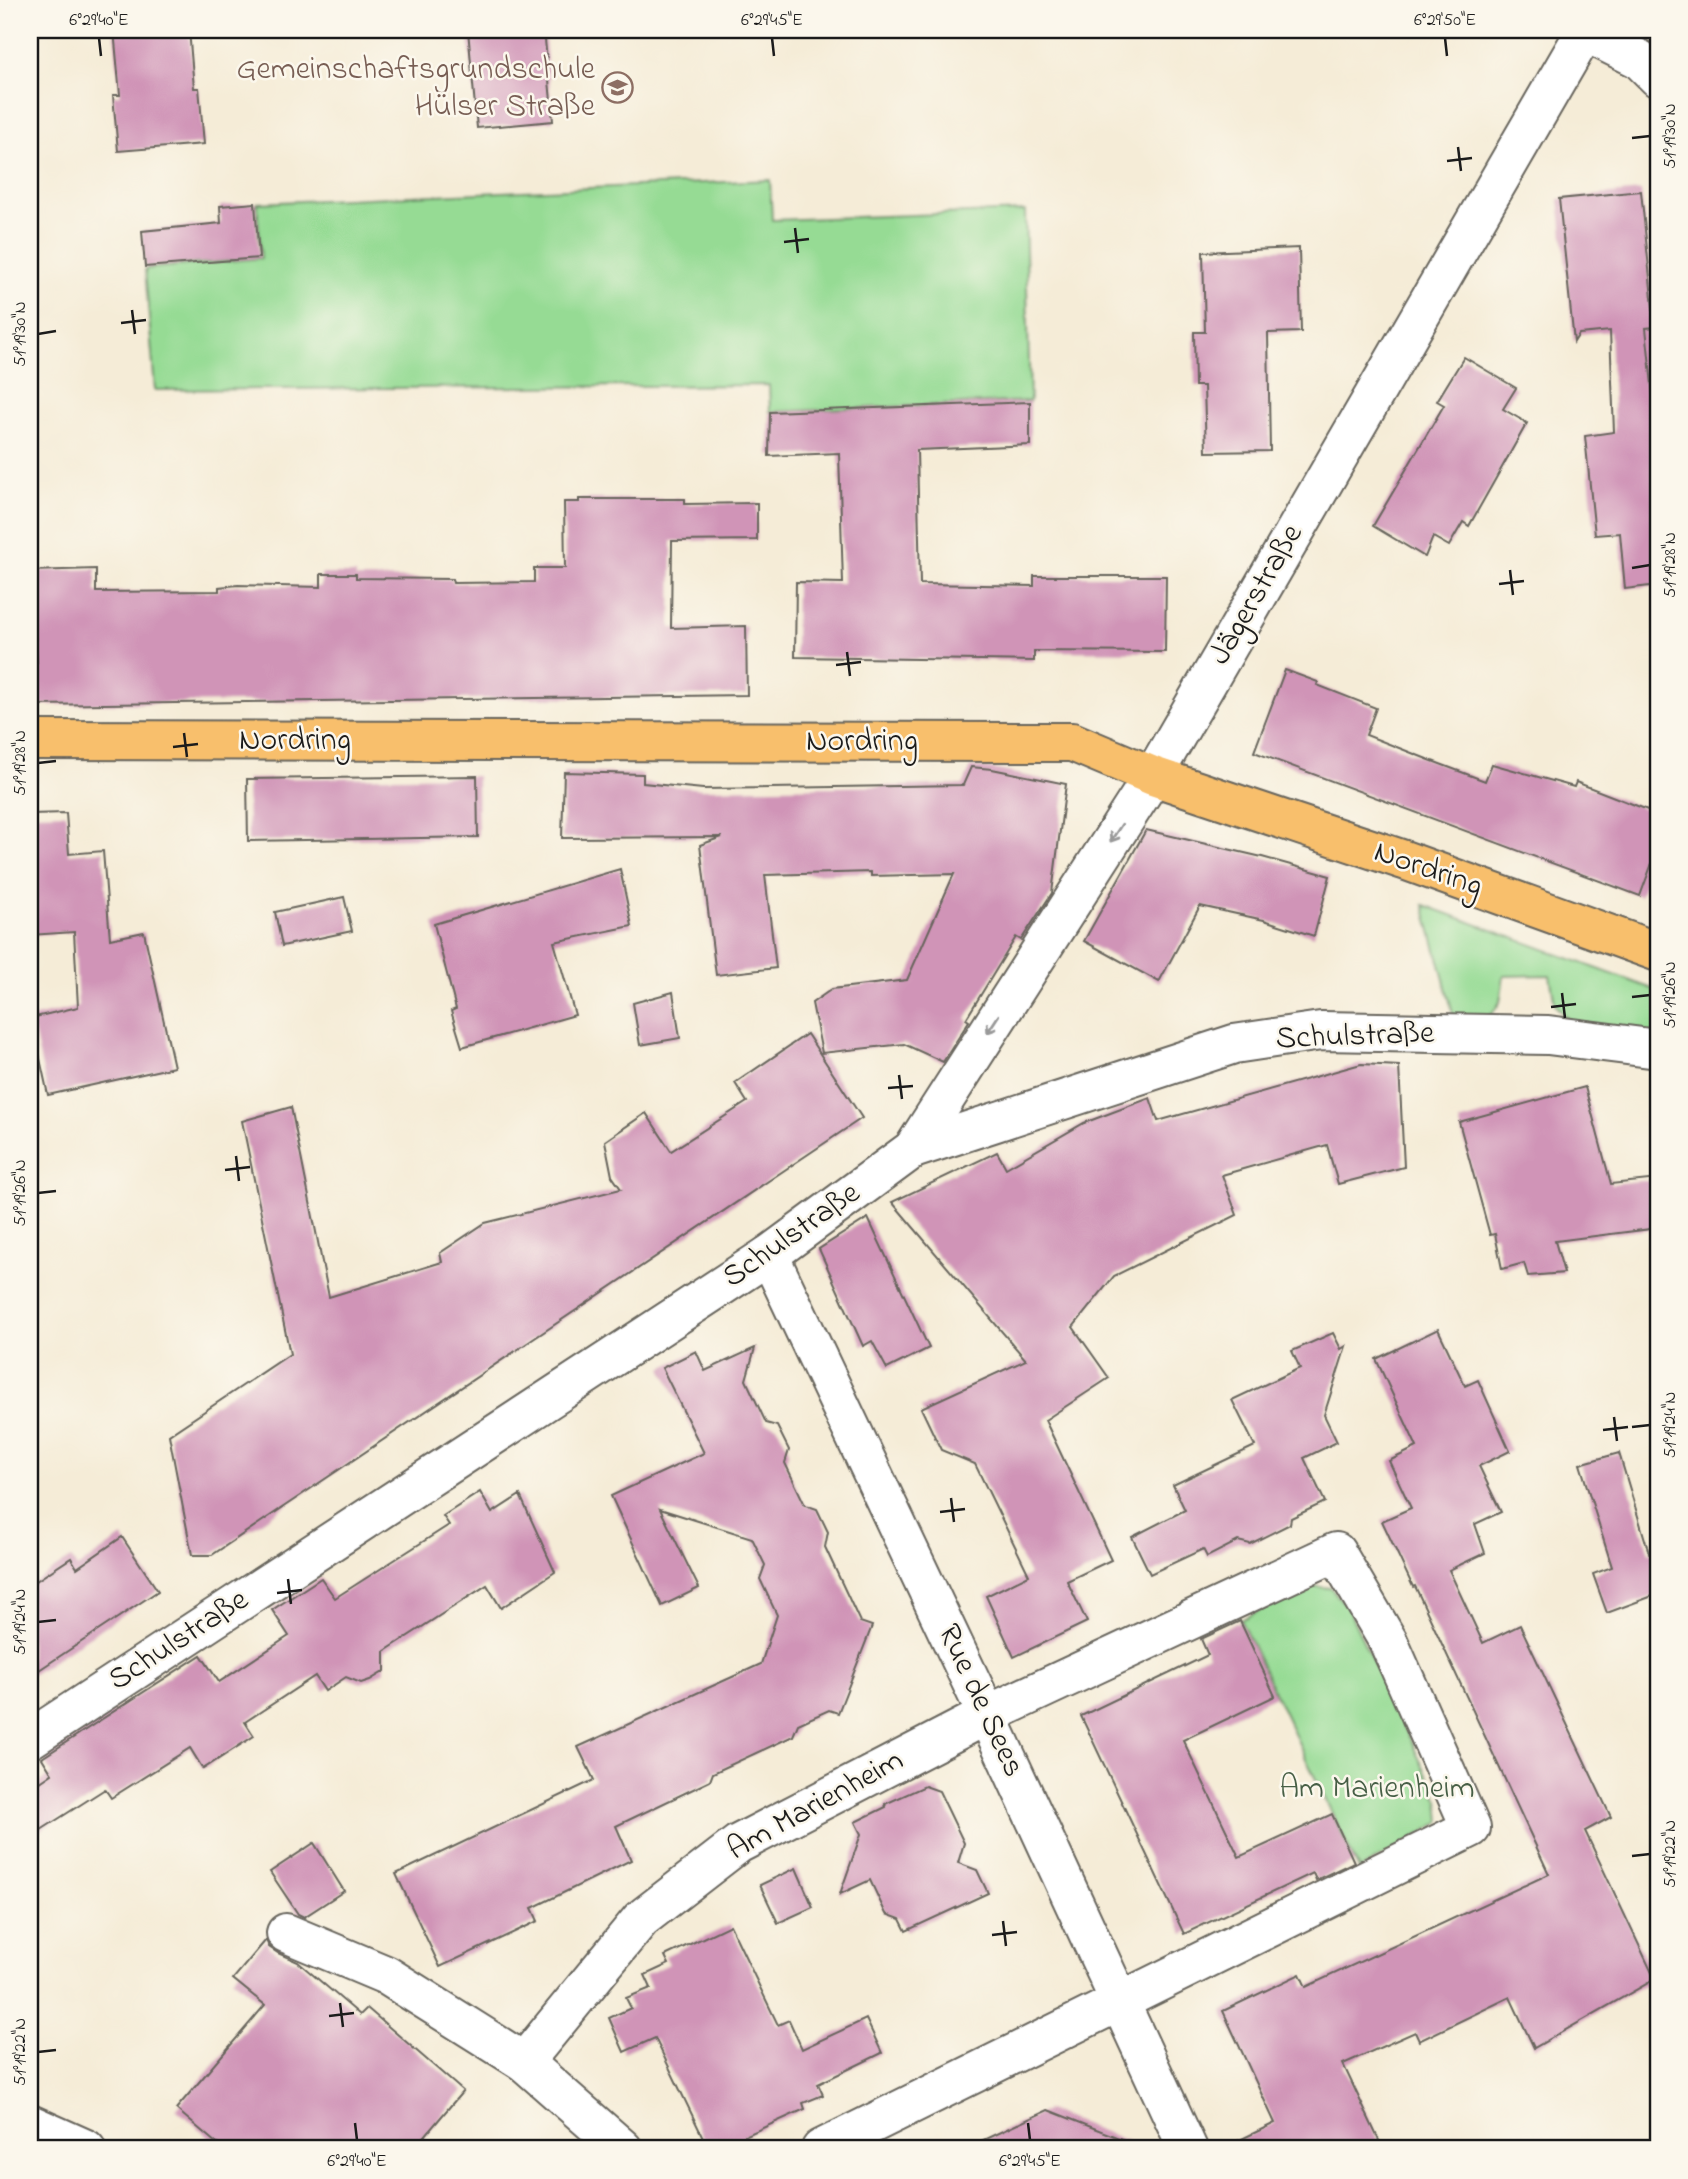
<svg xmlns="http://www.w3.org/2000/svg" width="1688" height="2179" font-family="'Indie Flower',sans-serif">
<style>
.green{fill:#96db94;stroke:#597c58;stroke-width:2}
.building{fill:#d094b7}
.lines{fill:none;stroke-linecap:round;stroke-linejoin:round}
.minor-casing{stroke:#68655d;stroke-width:42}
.major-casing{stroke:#68655d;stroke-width:42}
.minor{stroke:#fff;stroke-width:38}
.major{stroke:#f8bf6c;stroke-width:38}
.oneway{stroke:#999}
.ticks{fill:none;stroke:#1c1c1c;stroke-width:2.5}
.labels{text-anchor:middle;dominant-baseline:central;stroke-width:5;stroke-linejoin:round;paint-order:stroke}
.education-label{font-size:32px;fill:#785e54;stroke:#fbf7ec;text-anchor:end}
.street-label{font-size:32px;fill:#1c1c1c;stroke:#fbf7ec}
.park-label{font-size:32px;fill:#475f46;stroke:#fbf7ec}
.neatline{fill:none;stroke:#1c1c1c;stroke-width:2.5}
.ticks-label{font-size:18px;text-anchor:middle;fill:#1c1c1c}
</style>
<rect width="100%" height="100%" fill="#fbf7ec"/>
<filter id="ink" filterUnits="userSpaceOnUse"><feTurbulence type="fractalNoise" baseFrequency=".0143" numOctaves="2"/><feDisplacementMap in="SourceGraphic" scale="14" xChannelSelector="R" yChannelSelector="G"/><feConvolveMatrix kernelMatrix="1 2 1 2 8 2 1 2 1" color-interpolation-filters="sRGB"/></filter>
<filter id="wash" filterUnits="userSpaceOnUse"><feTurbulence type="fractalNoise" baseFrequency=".00686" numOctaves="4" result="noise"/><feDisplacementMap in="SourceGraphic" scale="28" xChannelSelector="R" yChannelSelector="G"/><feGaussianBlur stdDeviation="1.57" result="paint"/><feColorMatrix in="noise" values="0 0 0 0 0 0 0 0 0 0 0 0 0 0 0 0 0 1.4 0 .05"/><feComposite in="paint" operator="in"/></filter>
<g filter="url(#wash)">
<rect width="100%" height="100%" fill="#f5ecd7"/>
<g class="green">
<polygon points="770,180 772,220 1025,211 1030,401 770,412 769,385 155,390 145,269 261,258 257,203"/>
<polygon points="1424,905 1658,991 1658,1037 1572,1024 1555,1005 1550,975 1504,976 1500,1002 1489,1018 1454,1017"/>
<polygon points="1310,1586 1330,1588 1346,1605 1439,1800 1441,1822 1359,1870 1240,1620"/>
</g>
<g id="blocks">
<g class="building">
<polygon points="114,30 189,30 194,88 199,88 204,144 118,151 113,95 120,95"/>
<polygon points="468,30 544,30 553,121 477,128"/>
<polygon points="1641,191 1655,327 1646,328 1658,443 1658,585 1625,589 1620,533 1595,535 1585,436 1614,432 1610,331 1579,334 1574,342 1559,199"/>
<polygon points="255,203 259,258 145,267 142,231 221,223 220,206"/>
<polygon points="1299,248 1301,332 1268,333 1270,451 1206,452 1204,386 1195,386 1194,332 1205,332 1203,252"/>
<polygon points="1464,357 1516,388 1503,409 1527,423 1469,526 1463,522 1449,546 1433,537 1425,557 1373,526 1444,405 1437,401"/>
<polygon points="1030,402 1030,445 917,450 920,584 1034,586 1034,576 1166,576 1165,652 1034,651 1034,661 795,657 796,582 843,583 839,453 769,456 770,412"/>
<polygon points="579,499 685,499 685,504 757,503 757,540 672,541 671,628 746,626 747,695 34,705 34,662 37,662 30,571 96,569 96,592 219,591 219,587 238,585 321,587 321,574 356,574 356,578 452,579 453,583 534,582 534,568 565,568 564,502 579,502"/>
<polygon points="1285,670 1318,682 1317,685 1376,708 1366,735 1427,759 1485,781 1492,764 1574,787 1576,782 1658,814 1658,847 1640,896 1254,752"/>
<polygon points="971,767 992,769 1066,784 1052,893 1021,940 1016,937 966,1019 969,1021 943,1062 904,1044 822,1053 812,1003 832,989 907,980 954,874 871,876 871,872 765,875 776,968 716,975 700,845 722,837 562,838 564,772 643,774 643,783 703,789 963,785"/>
<polygon points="477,776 478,837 248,841 247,779"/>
<polygon points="66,813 69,854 103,851 110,939 144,932 174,1067 48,1095 31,1018 78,1007 74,932 30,935 30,814"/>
<polygon points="1146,830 1262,857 1330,876 1314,936 1264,920 1200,906 1159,982 1084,941"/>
<polygon points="620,869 632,926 554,942 575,1015 462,1047 451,1011 456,1009 434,924"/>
<polygon points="344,897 352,931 282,946 275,912"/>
<polygon points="673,992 680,1038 640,1045 633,1003"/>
<polygon points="807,1034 862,1118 212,1555 192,1555 169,1435 290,1354 242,1121 291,1107 329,1297 442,1262 440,1253 485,1223 621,1189 612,1176 605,1141 646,1113 671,1151 747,1102 735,1083"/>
<polygon points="1361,1064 1399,1066 1404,1167 1338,1184 1327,1145 1222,1175 1237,1215 1114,1276 1073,1327 1109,1378 1045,1420 1111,1560 1067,1581 1087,1622 1014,1657 986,1596 1029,1575 975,1464 941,1450 921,1408 1026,1360 892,1202 997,1152 1006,1168 1084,1123 1150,1098 1158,1121"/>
<polygon points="1585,1087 1611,1184 1658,1179 1658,1228 1555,1241 1564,1273 1528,1276 1524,1263 1502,1269 1495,1234 1490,1235 1459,1122"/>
<polygon points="868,1218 929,1348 887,1369 872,1341 863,1346 819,1249"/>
<polygon points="1438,1329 1465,1386 1478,1380 1510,1451 1479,1466 1501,1512 1475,1524 1485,1553 1449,1570 1483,1643 1520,1625 1611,1817 1585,1831 1655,1979 1534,2048 1510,1997 1419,2041 1415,2032 1343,2064 1383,2149 1221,2149 1275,2123 1223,2011 1300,1974 1306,1987 1549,1874 1415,1586 1413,1587 1382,1521 1411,1508 1389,1461 1417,1447 1376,1359"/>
<polygon points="1333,1333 1341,1349 1346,1346 1324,1415 1337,1442 1304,1458 1325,1502 1291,1518 1290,1524 1250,1544 1238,1541 1207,1557 1203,1549 1150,1574 1132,1537 1185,1510 1173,1485 1255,1446 1232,1400 1300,1368 1292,1351"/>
<polygon points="755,1348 746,1380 766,1423 777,1426 789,1450 785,1463 805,1505 817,1509 828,1532 825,1547 860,1622 872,1626 838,1713 829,1710 798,1724 793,1736 713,1773 710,1781 616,1826 631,1860 532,1908 538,1921 440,1967 396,1874 594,1780 578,1747 761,1664 777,1615 760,1579 765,1565 752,1538 660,1509 699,1588 662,1606 611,1496 704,1453 662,1368 696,1351 705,1371"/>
<polygon points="1619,1453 1649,1553 1658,1550 1658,1594 1607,1613 1593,1574 1612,1567 1580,1464"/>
<polygon points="480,1492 492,1513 520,1495 555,1572 501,1608 487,1585 385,1651 385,1671 370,1680 361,1683 346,1677 325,1691 315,1676 245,1722 254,1736 203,1769 190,1748 111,1798 105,1789 30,1837 30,1789 52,1774 42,1758 201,1655 219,1682 289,1636 272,1610 321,1578 335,1598 449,1525 443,1516"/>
<polygon points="122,1537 158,1591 30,1676 30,1585 71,1558 77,1568"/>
<polygon points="1240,1621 1275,1696 1183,1740 1239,1857 1332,1814 1354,1862 1316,1880 1313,1873 1184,1934 1081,1716 1208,1655 1201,1639"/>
<polygon points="925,1786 939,1791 964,1843 958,1863 977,1870 988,1893 906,1931 900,1919 886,1914 870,1880 840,1894 861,1834 855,1822 886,1807 885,1804"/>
<polygon points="314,1843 344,1891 304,1917 298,1914 270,1872"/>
<polygon points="796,1868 813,1907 778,1923 760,1885"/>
<polygon points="730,1925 778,2025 789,2020 802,2049 866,2019 882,2053 818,2084 823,2095 803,2103 805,2109 729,2143 728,2139 708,2148 655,2038 624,2052 609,2018 631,2008 626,1998 651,1988 645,1975 669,1964 665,1956"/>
<polygon points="266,1940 269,1947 278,1953 298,1962 360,2015 367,2008 463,2091 414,2149 223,2149 176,2109 265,2005 233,1979"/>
<polygon points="1048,2110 1142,2147 1141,2149 964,2149"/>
</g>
</g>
</g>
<g filter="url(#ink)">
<use href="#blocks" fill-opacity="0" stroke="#68655d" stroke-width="2"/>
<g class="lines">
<defs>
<g id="minor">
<polyline points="1585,32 1639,59 1658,78"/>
<polyline points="913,1149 1153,776 1586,30"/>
<polyline points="769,1255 987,1715 1188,2149"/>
<polyline points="30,1739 769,1255 913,1149 1234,1044 1321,1031 1548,1035 1658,1049"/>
<polyline points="286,1933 386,1975 524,2062 623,2149"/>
<polyline points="524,2062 641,1919 738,1844 987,1715 1336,1552 1388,1641 1471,1828 821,2149"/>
<polyline points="30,2124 86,2149"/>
</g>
<polyline id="major" points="30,740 1072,742 1153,776 1404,860 1658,952"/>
</defs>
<use href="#minor" class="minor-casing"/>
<use href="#major" class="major-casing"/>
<use href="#minor" class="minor"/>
<use href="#major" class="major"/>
</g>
<defs><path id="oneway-shaft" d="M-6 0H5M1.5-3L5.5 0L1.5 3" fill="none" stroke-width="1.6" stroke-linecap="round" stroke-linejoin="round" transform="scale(1.75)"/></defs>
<g class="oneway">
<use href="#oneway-shaft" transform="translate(1116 833) rotate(123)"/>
<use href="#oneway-shaft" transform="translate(993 1024) rotate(123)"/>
</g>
</g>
<path class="ticks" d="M99,38L101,56M772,38L774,56M1445,38L1447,56M1632,138L1650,136M1458,147L1461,171M1447,161L1472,158M795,228L798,253M784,242L809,239M132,310L135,334M121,323L146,320M38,334L56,331M1632,568L1650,565M1510,570L1513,595M1499,584L1524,581M847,652L850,676M836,665L861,662M184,733L187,757M173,747L198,744M38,763L56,761M1562,993L1565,1018M1632,997L1650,995M1551,1007L1576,1004M899,1075L902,1099M888,1088L913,1086M236,1156L239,1181M225,1170L250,1167M38,1193L56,1191M1614,1417L1617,1441M1632,1427L1650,1425M1603,1430L1628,1427M951,1498L954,1522M940,1512L965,1509M288,1579L291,1604M277,1593L302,1590M38,1622L56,1620M1632,1856L1650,1854M1003,1921L1006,1946M992,1935L1017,1932M340,2003L343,2027M329,2016L354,2013M38,2052L56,2050M355,2123L357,2140M1028,2123L1030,2140"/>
<defs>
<symbol id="school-ring" viewBox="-11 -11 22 22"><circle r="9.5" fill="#fbf7ec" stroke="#8d6e63" stroke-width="1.5"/><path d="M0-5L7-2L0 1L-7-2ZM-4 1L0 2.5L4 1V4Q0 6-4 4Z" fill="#8d6e63"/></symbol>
</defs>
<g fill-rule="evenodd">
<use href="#school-ring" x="600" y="70" width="35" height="35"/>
</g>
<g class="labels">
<g class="education-label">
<text x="595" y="70">Gemeinschaftsgrundschule<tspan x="595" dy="37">Hülser Straße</tspan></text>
</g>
<g class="street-label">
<text transform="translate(1257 595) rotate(-60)">Jägerstraße</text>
<text x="295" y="741">Nordring</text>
<text x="862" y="742">Nordring</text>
<text transform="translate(1428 870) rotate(19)">Nordring</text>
<text transform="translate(1355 1037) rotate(-2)">Schulstraße</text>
<text transform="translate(792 1236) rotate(-35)">Schulstraße</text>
<text transform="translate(179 1641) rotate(-33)">Schulstraße</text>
<text transform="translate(980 1701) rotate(65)">Rue de Sees</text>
<text transform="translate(816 1806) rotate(-29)">Am Marienheim</text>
</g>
<g class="park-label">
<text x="1377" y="1789">Am Marienheim</text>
</g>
</g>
<rect width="1688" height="2179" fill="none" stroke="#fbf7ec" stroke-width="77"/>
<rect x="38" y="38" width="1612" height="2102" class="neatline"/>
<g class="ticks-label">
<text x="99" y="25">6°29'40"E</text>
<text x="772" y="25">6°29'45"E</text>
<text x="1445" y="25">6°29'50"E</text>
<text transform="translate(1669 136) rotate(-90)" y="6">51°19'30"N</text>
<text transform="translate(19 334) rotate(-90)" y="6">51°19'30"N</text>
<text transform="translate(1669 565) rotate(-90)" y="6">51°19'28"N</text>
<text transform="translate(19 763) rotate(-90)" y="6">51°19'28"N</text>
<text transform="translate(1669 995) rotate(-90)" y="6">51°19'26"N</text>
<text transform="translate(19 1193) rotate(-90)" y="6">51°19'26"N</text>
<text transform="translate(1669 1425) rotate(-90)" y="6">51°19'24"N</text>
<text transform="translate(19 1622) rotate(-90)" y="6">51°19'24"N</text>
<text transform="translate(1669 1854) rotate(-90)" y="6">51°19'22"N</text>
<text transform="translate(19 2052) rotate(-90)" y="6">51°19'22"N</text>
<text x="357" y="2166">6°29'40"E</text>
<text x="1030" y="2166">6°29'45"E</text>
</g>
</svg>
